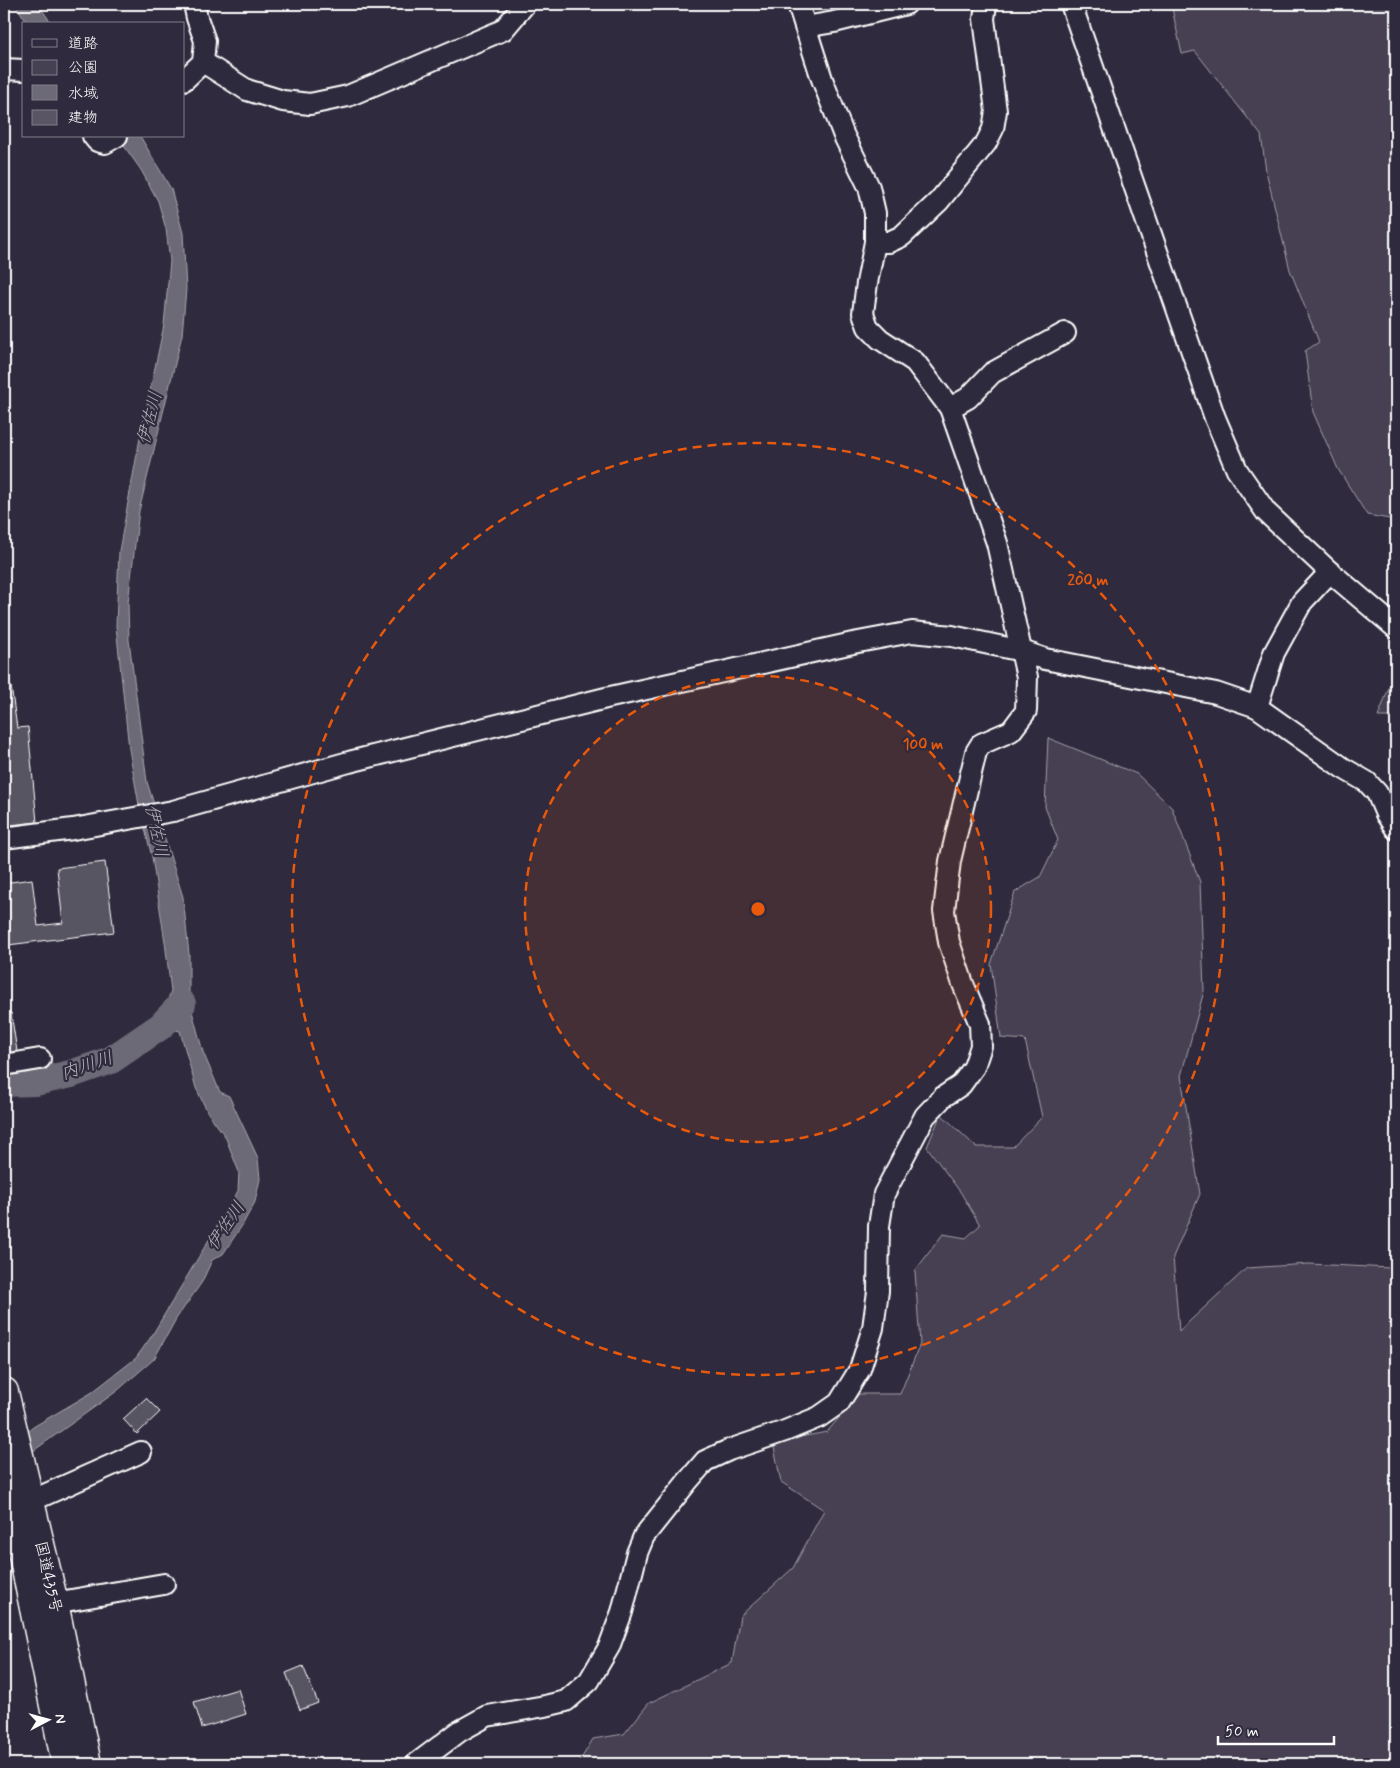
<svg xmlns="http://www.w3.org/2000/svg" width="1400" height="1768" font-family="Mynerve,'Klee One',sans-serif">
<style>
.green{fill:#464152;stroke:#a2a0a8}
.water{fill:#6d6a77;stroke:#a7a6ad}
.lines{fill:none;stroke-linecap:round;stroke-linejoin:round}
.river{stroke:#6d6a77;stroke-width:28}
.building{fill:#595564;stroke:#fff}
.minor-casing{stroke:#fff;stroke-width:24}
.highway-casing{stroke:#fff;stroke-width:31}
.minor{stroke:#2f2a3d;stroke-width:20}
.highway{stroke:#2f2a3d;stroke-width:28}
.ring{fill:none;stroke:#e8590c;stroke-width:2.5;stroke-dasharray:9 6}
.labels{text-anchor:middle;dominant-baseline:central;stroke-width:4.5;stroke-linejoin:round;paint-order:stroke}
.street-label{font-size:16px;fill:#fff;stroke:#2f2a3d}
.water-label{font-size:18px;font-style:italic;fill:#b6b4bb;stroke:#2f2a3d}
.centre{fill:#e8590c;stroke:#2f2a3d;stroke-width:2.5}
.ring-label{font-size:15px;text-anchor:middle;font-weight:bold;fill:#e8590c;stroke:#2f2a3d;stroke-width:4.5;stroke-linejoin:round;paint-order:stroke}
</style>
<rect width="100%" height="100%" fill="#2f2a3d"/>
<filter id="ink" filterUnits="userSpaceOnUse"><feTurbulence type="fractalNoise" baseFrequency=".02" numOctaves="2"/><feDisplacementMap in="SourceGraphic" scale="10" xChannelSelector="R" yChannelSelector="G"/><feConvolveMatrix kernelMatrix="1 2 1 2 8 2 1 2 1" color-interpolation-filters="sRGB"/></filter>
<g filter="url(#ink)">
<g class="green">
<polygon points="1171,4 1396,4 1396,519 1395,520 1367,515 1338,469 1313,412 1305,351 1319,342 1290,270 1266,171 1261,135 1195,51 1182,54"/>
<polygon points="1394,674 1396,674 1396,717 1378,717"/>
<polygon points="1048,738 1137,774 1172,808 1200,882 1204,991 1181,1076 1200,1194 1173,1257 1179,1331 1247,1268 1309,1264 1390,1268 1396,1280 1396,1764 578,1764 593,1739 624,1734 649,1703 732,1663 740,1616 793,1568 824,1510 781,1482 773,1442 827,1432 859,1394 900,1394 920,1344 915,1271 943,1234 966,1238 980,1225 961,1193 927,1147 941,1114 976,1147 1013,1147 1042,1117 1025,1040 1001,1038 991,964 1015,892 1040,877 1058,840 1045,807"/>
</g>
<g class="water">
<polygon points="15,4 38,4 52,24 28,24"/>
<polygon points="117,136 140,136 171,189 183,233 186,289 182,335 139,511 128,603 129,640 147,782 183,897 189,954 189,1000 203,1052 220,1092 229,1096 258,1158 260,1179 255,1202 243,1224 223,1254 212,1260 202,1282 176,1319 154,1359 117,1391 36,1449 4,1474 4,1453 33,1427 91,1393 122,1369 136,1358 151,1337 238,1191 239,1172 225,1136 208,1113 196,1088 180,1031 168,1028 164,1010 171,991 165,942 152,857 139,805 129,749 116,626 119,551 140,438 164,325 170,261 166,229 158,201 141,170"/>
</g>
<g class="lines">
<polyline class="river" points="4,1083 35,1082 71,1074 111,1060 161,1026 182,1004"/>
</g>
<g class="building">
<polygon points="4,686 11,686 17,728 28,727 37,822 10,825 4,764"/>
<polygon points="105,862 114,932 8,945 4,911 4,883 32,879 38,926 63,923 57,868"/>
<polygon points="11,1013 17,1051 4,1053 4,1014"/>
<polygon points="146,1398 160,1412 137,1434 123,1419"/>
<polygon points="303,1666 318,1703 300,1710 286,1673"/>
<polygon points="238,1689 246,1714 202,1728 194,1702"/>
</g>
<g class="lines">
<defs>
<g id="minor">
<polyline points="1071,4 1215,418 1237,470 1266,512 1330,572 1396,628"/>
<polyline points="805,27 834,22 906,4"/>
<polyline points="203,62 247,90 283,101 310,104 348,96 503,30 525,4"/>
<polyline points="4,69 24,70"/>
<polyline points="184,80 203,62 205,41 197,18 194,4"/>
<polyline points="93,136 97,141 105,143 117,136"/>
<polyline points="875,242 889,242 902,236 939,201 986,143 993,129 996,111 984,19 986,4"/>
<polyline points="950,408 968,398 992,373 1065,333"/>
<polyline points="1257,707 1343,768 1367,782 1377,793 1386,814 1396,829"/>
<polyline points="4,838 73,829 173,811 349,762 606,698 853,643 912,632 952,636 1022,651 1045,659 1216,693 1257,707 1274,653 1302,602 1330,572"/>
<polyline points="4,1065 40,1059"/>
<polyline points="31,1501 141,1452"/>
<polyline points="54,1603 164,1584"/>
<polyline points="416,1764 460,1731 487,1716 545,1706 566,1701 589,1681 609,1647 622,1612 637,1553 644,1536 687,1482 705,1461 729,1450 785,1431 819,1417 839,1403 860,1369 873,1328 878,1291 879,1226 884,1194 925,1116 943,1097 961,1085 974,1067 981,1046 980,1024 963,984 949,942 944,911 950,861 976,752 981,744 1011,731 1026,711 1027,677 997,543 950,408 915,362 880,339 868,327 863,313 867,283 875,242 875,213 869,187 844,136 822,79 798,4"/>
</g>
<g id="highway">
<polyline points="4,1392 54,1603 87,1764"/>
<polyline points="4,1473 15,1516 66,1764"/>
</g>
</defs>
<use href="#minor" class="minor-casing"/>
<use href="#highway" class="highway-casing"/>
<use href="#minor" class="minor"/>
<use href="#highway" class="highway"/>
</g>
</g>
<circle cx="758" cy="909" r="233" fill="#e8590c" fill-opacity=".12"/>
<g class="ring">
<circle cx="758" cy="909" r="233"/>
<circle cx="758" cy="909" r="466"/>
</g>
<g class="labels">
<g class="street-label">
<text transform="translate(48 1577) rotate(77)">国道435号</text>
</g>
<g class="water-label">
<text transform="translate(150 418) rotate(-76)">伊佐川</text>
<text transform="translate(156 831) rotate(78)">伊佐川</text>
<text transform="translate(87 1066) rotate(-19)">内川川</text>
<text transform="translate(226 1226) rotate(-56)">伊佐川</text>
</g>
</g>
<circle cx="758" cy="909" r="8" class="centre"/>
<g class="ring-label">
<text x="1088" y="585">200 m</text>
<text x="923" y="749">100 m</text>
</g>
<rect width="1400" height="1768" fill="none" stroke="#2f2a3d" stroke-width="20"/>
<rect x="10" y="10" width="1380" height="1748" fill="none" stroke="#fff" stroke-width="2" filter="url(#ink)"/>
<rect x="22" y="22" width="162" height="115" fill="#2f2a3d" stroke="#827f8b"/>
<rect x="32" y="39" width="25" height="8" fill="#2f2a3d" stroke="#827f8b"/>
<text x="68" y="48" font-size="15" fill="#ffffff">道路</text>
<rect x="32" y="60" width="25" height="15" fill="#464152" stroke="#827f8b"/>
<text x="68" y="72" font-size="15" fill="#ffffff">公園</text>
<rect x="32" y="85" width="25" height="15" fill="#6d6a77" stroke="#827f8b"/>
<text x="68" y="98" font-size="15" fill="#ffffff">水域</text>
<rect x="32" y="110" width="25" height="15" fill="#595564" stroke="#827f8b"/>
<text x="68" y="122" font-size="15" fill="#ffffff">建物</text>
<g transform="translate(48 1720) rotate(84)" stroke="#2f2a3d" stroke-width="4" paint-order="stroke">
<path d="M0-4L9 19L0 12L-9 19Z" fill="#ffffff"/>
<text y="-8" font-size="14" font-weight="bold" text-anchor="middle" fill="#ffffff">N</text>
</g>
<path d="M1218 1736v8h116v-8" fill="none" stroke="#ffffff" stroke-width="2.5"/>
<text x="1225" y="1736" font-size="15" fill="#ffffff" stroke="#2f2a3d" stroke-width="4" paint-order="stroke">50 m</text>
</svg>
